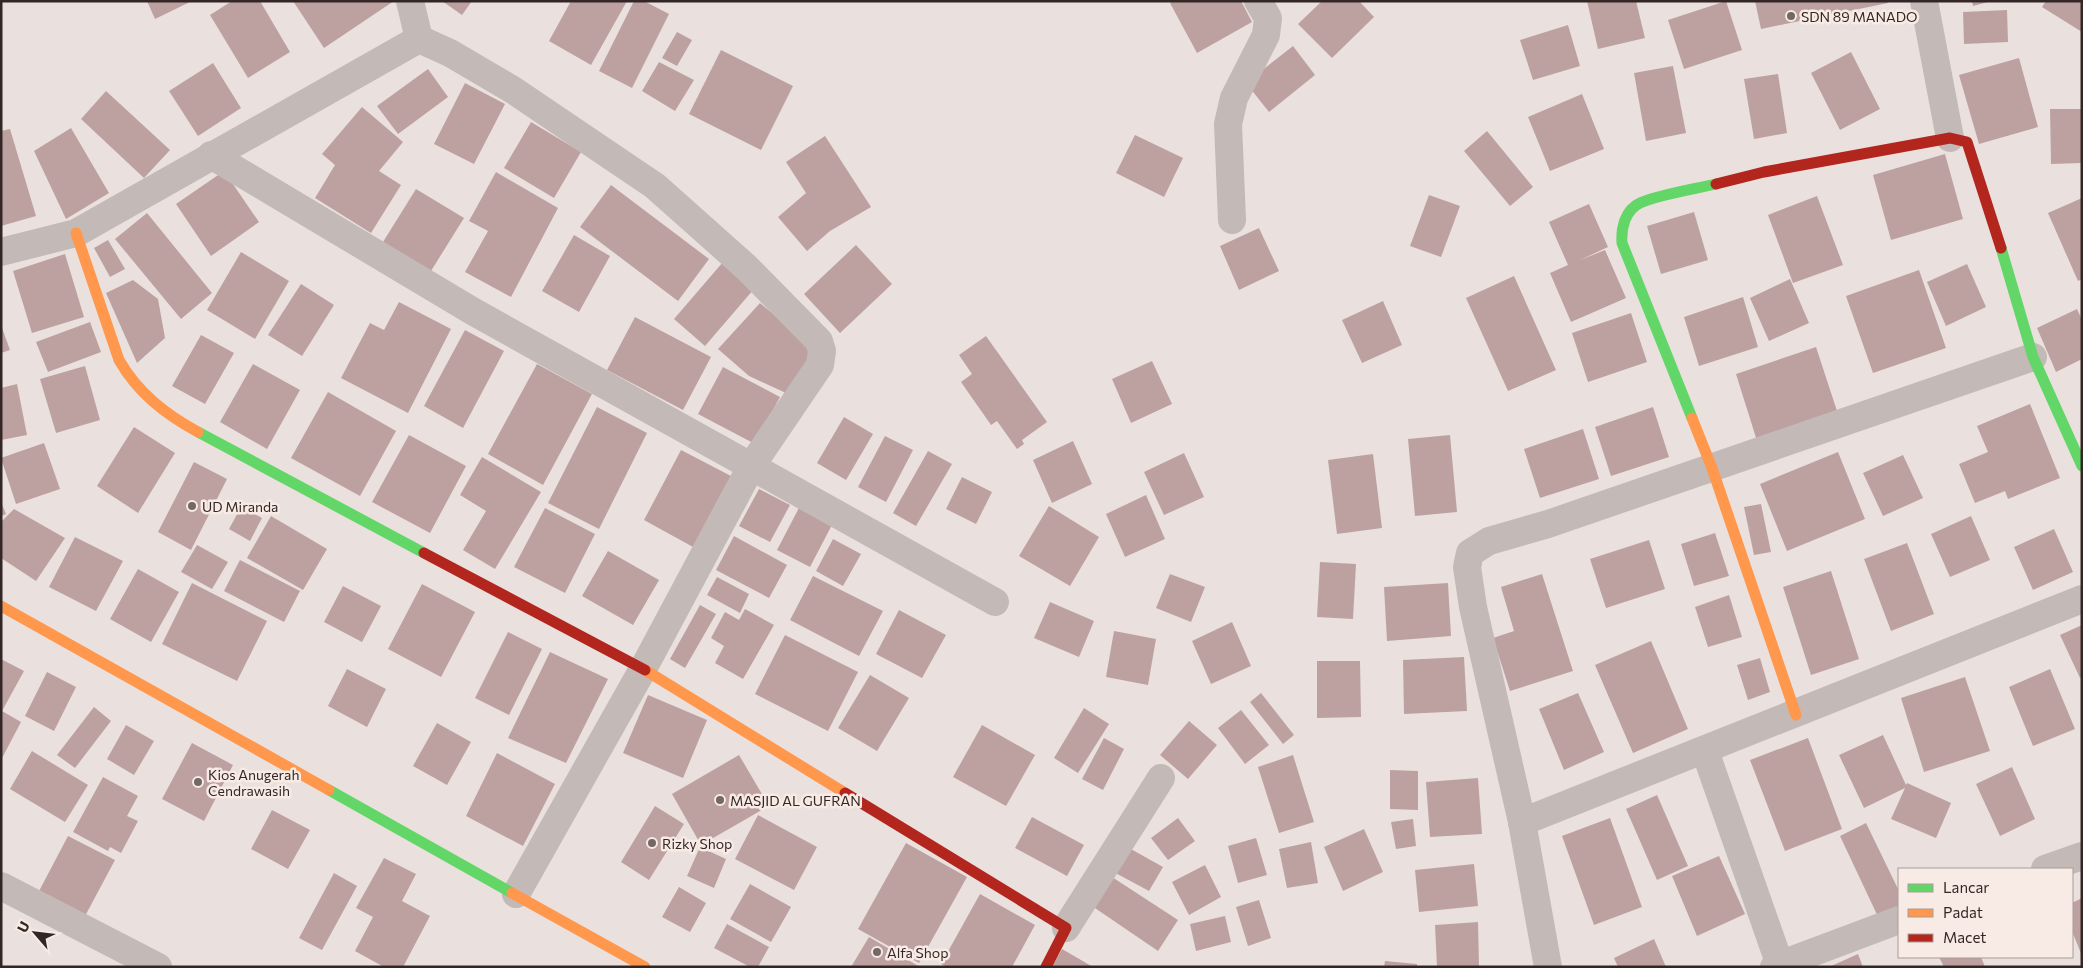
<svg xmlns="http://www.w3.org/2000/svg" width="2083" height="968" font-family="Commissioner,sans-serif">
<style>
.building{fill:#bda1a0}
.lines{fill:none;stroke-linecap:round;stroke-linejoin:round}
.street{stroke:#c3bab7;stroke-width:28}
.fast{stroke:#63d668;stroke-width:11}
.slow{stroke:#ff974d;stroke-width:11}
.jam{stroke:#b3261e;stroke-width:11}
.poi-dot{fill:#736866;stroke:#f8eae4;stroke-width:2}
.labels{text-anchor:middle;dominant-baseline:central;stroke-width:5;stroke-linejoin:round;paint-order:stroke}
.poi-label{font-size:14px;fill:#332726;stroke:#f8eae4;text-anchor:start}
</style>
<rect width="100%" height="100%" fill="#eae1de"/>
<g class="building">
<polygon points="147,1 192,1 155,19"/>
<polygon points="232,1 260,1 290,52 248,78 210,15"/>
<polygon points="293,1 394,1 324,48"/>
<polygon points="442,1 472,1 462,15"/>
<polygon points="571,1 627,1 591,65 549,41"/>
<polygon points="634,1 644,1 669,14 632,88 599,71"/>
<polygon points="1173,1 1241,1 1252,22 1197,53 1170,3"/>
<polygon points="1322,1 1359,1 1374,17 1332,58 1298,24"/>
<polygon points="1587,1 1636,1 1645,38 1598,49"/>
<polygon points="1726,1 1742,50 1684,69 1668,20"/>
<polygon points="1755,1 1887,1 1888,3 1761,29"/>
<polygon points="1972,1 1988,1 1988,2 1973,6"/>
<polygon points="2046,1 2082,1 2082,32 2042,7"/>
<polygon points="2007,10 2008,42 1964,44 1963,12"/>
<polygon points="1568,25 1580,66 1533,80 1520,40"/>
<polygon points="677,32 692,40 677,66 662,58"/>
<polygon points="1293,46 1315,75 1269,112 1246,83"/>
<polygon points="721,50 793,86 761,150 689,114"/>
<polygon points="1851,52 1880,109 1840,130 1811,73"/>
<polygon points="2019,58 2038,127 1979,144 1959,75"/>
<polygon points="659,62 694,80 675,111 642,91"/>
<polygon points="213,63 241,108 198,136 169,91"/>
<polygon points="1673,66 1686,133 1646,141 1634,73"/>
<polygon points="428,69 448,97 398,134 377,106"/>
<polygon points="1778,74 1787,133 1754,139 1744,79"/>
<polygon points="465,83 505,104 474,164 434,144"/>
<polygon points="106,91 170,150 144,178 81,119"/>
<polygon points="1582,94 1604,149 1550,171 1528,117"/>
<polygon points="362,107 403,142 379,171 401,185 371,233 315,198 335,165 322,154"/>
<polygon points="2050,109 2082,109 2082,163 2051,164"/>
<polygon points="531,122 581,152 554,198 504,168"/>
<polygon points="71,128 109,193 66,219 34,151"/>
<polygon points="10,129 36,216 1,226 1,131"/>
<polygon points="1487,131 1533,187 1510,206 1464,151"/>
<polygon points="1135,135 1183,158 1164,197 1116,173"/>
<polygon points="825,136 871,207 830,231 807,251 778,217 806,193 786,162"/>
<polygon points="1945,154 1963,219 1891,240 1873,175"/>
<polygon points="224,171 259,222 211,256 176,204"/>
<polygon points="496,172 558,208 511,297 465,272 488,231 469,221"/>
<polygon points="611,185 709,259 678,301 580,227"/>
<polygon points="416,189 464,218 431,271 383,242"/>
<polygon points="1429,195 1460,206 1441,257 1410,246"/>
<polygon points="1817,196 1843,265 1793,283 1768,215"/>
<polygon points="2082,198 2082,279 2078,281 2048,213"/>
<polygon points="1589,204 1608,247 1580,260 1605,250 1626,298 1571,322 1550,273 1568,265 1549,222"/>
<polygon points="1694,212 1708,260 1661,274 1647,226"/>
<polygon points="147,213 212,293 181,319 115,239"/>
<polygon points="1259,228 1279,271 1239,290 1220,246"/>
<polygon points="574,235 610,256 579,312 542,291"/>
<polygon points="108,240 125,269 110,277 94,248"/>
<polygon points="856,245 892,284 840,333 804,294"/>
<polygon points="241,252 289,281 255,339 207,310"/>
<polygon points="65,254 84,317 32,333 13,271"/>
<polygon points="723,262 754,289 705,346 674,319"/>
<polygon points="1967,264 1986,307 1946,326 1927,282"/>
<polygon points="1919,270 1946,348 1873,373 1846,296"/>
<polygon points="1514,276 1556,370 1508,391 1466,298"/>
<polygon points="1790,279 1809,323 1769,341 1750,298"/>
<polygon points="133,280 158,299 165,338 137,363 106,293"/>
<polygon points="301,284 334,305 302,356 268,335"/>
<polygon points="1743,297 1758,347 1699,366 1684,317"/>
<polygon points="1383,301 1402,345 1362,363 1342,320"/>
<polygon points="399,302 451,329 408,413 341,378 370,323 384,330"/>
<polygon points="760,303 816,349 786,393 749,376 718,349"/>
<polygon points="2077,309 2082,320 2082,359 2056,372 2037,328"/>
<polygon points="1631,313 1647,362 1588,382 1572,333"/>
<polygon points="635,317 711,357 683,410 607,370"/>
<polygon points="90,322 101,352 48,372 36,342"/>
<polygon points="1,325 10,350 1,353"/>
<polygon points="465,330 504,351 463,428 424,406"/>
<polygon points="201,335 234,353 205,404 172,386"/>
<polygon points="986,336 1047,422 1022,440 1024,444 1017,449 997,421 991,425 961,382 972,374 959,355"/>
<polygon points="1816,347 1838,414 1757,441 1736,374"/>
<polygon points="1152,361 1172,404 1131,423 1112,379"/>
<polygon points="253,364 300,390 267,449 220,422"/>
<polygon points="537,364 592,394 543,485 488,454"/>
<polygon points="85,366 100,420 56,433 40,379"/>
<polygon points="723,367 780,397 755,444 698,414"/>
<polygon points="17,384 27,435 1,440 1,388"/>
<polygon points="328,392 396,431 360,496 291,458"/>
<polygon points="2030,404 2060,478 2008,499 2005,491 1975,503 1959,464 1988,452 1977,426"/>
<polygon points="597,407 647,433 599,529 548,503"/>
<polygon points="1653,407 1669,457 1611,476 1595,427"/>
<polygon points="844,417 873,434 846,480 817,463"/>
<polygon points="134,427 175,453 138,513 97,486"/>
<polygon points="1583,429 1599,479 1540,498 1524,449"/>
<polygon points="409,435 466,466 430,533 372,502"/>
<polygon points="1450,435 1457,512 1415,516 1408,439"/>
<polygon points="885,436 913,450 886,502 858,487"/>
<polygon points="1073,441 1092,484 1052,503 1033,460"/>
<polygon points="44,443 60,489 16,504 1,458"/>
<polygon points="681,450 731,476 693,547 644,520"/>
<polygon points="928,451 952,464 916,526 893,513"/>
<polygon points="1838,452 1865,519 1787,551 1760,484"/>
<polygon points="1184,453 1204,497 1164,515 1144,472"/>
<polygon points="1373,454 1382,528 1337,534 1328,460"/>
<polygon points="1903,455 1923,498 1883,516 1863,473"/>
<polygon points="482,457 541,492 495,569 463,550 486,511 460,495"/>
<polygon points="194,462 227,479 191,550 158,532"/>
<polygon points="962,477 992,492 976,524 946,509"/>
<polygon points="759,489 790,505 770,542 739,526"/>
<polygon points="1146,495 1165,539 1125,557 1106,514"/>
<polygon points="1,502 6,514 1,516"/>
<polygon points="801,504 834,521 810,567 777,550"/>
<polygon points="1761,504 1771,552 1754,555 1744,507"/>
<polygon points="1049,506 1099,537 1070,586 1019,556"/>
<polygon points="241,507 262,518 250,541 229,529"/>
<polygon points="545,508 595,534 565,593 514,567"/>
<polygon points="14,509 65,538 36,581 1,558 1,522"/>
<polygon points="271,516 327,549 303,590 247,558"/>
<polygon points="1971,516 1990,560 1950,577 1931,534"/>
<polygon points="2054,529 2073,572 2033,590 2014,547"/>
<polygon points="1715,533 1729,576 1694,586 1681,544"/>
<polygon points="734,536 787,565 769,598 716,570"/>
<polygon points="75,537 123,561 96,611 49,587"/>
<polygon points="833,539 861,554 843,586 816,571"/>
<polygon points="1649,540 1665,589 1606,608 1590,559"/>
<polygon points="1907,543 1934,614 1891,631 1864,559"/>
<polygon points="197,545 228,562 212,589 181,572"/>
<polygon points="608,551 659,580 633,625 582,596"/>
<polygon points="240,560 300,591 284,622 224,591"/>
<polygon points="1320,562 1356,564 1353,619 1317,617"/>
<polygon points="138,569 179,592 151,642 110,619"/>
<polygon points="1831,571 1859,659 1811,675 1783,587"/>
<polygon points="1170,574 1205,587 1191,622 1156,608"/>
<polygon points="1542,574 1573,671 1510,691 1493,638 1514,631 1501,587"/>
<polygon points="813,576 883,611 859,656 790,620"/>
<polygon points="717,577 749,594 740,613 707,595"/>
<polygon points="192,583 267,621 237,681 162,644"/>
<polygon points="1448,583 1451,636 1387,641 1384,587"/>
<polygon points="422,584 475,612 441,677 388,649"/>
<polygon points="343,586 381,606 362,642 324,622"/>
<polygon points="1729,595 1742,637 1708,647 1695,607"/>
<polygon points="1050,602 1094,621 1079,657 1034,638"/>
<polygon points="700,605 716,614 685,668 670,659"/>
<polygon points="745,609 774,625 743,679 715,663 724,646 711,638 725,612 739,620"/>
<polygon points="899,610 946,635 922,678 876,654"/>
<polygon points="1232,622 1251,666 1211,684 1192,641"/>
<polygon points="2082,625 2082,677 2080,678 2060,635"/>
<polygon points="1114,631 1156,639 1148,685 1106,677"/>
<polygon points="508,632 542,649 509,715 475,698"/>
<polygon points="785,635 858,672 828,731 755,694"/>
<polygon points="1651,641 1688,729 1633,753 1595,665"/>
<polygon points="550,652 608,679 566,763 508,738"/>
<polygon points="1464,657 1467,711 1404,714 1403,660"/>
<polygon points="1760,658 1770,692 1748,700 1737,665"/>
<polygon points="1,659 24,671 2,711 21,722 1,760"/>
<polygon points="1317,661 1360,661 1361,717 1317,718"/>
<polygon points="347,669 386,689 367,727 328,706"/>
<polygon points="2050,669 2075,729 2033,746 2009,687"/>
<polygon points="47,672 76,687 54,731 25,716"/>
<polygon points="870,675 909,698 877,751 838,728"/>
<polygon points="1965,677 1990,751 1924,772 1901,698"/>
<polygon points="1261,693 1294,735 1283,744 1250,702"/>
<polygon points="1578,693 1604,752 1564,770 1539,709"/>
<polygon points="648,695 707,720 683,778 623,753"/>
<polygon points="94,707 111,721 75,768 57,755"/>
<polygon points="1084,708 1109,724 1078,773 1054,758"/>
<polygon points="1241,710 1269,745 1245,764 1218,728"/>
<polygon points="1189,721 1217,745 1188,779 1160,755"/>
<polygon points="437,723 471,742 447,785 413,766"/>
<polygon points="126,725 154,741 134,775 107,759"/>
<polygon points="982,725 1035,755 1006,806 953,777"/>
<polygon points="1883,735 1906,785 1907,783 1951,803 1936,838 1891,819 1905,788 1864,808 1839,755"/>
<polygon points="1104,738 1124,749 1103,790 1082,779"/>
<polygon points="1808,738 1842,829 1785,851 1750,760"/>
<polygon points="192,743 233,765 204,821 162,799"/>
<polygon points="32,751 88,785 65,822 10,789"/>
<polygon points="497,753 555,784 523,846 466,816"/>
<polygon points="739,755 769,806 701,845 672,794"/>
<polygon points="1293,755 1314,822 1279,833 1258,767"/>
<polygon points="2012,767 2035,819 2000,836 1976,784"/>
<polygon points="1390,770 1418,771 1418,810 1390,809"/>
<polygon points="103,777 138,796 127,816 138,821 121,853 110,847 108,851 73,832"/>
<polygon points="1478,778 1482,834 1430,837 1426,782"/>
<polygon points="1657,795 1688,866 1657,880 1626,809"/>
<polygon points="655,806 684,824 649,880 621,862"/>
<polygon points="272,810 310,830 288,869 251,849"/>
<polygon points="758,815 817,847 794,890 735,859"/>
<polygon points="1032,817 1084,845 1067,876 1015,848"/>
<polygon points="1178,818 1195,841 1168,860 1151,838"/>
<polygon points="1610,818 1642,907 1594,925 1562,836"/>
<polygon points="1413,819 1416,846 1396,849 1391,822"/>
<polygon points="1866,823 1899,891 1899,912 1880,921 1840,836"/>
<polygon points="1364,829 1383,872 1343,891 1324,847"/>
<polygon points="68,836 115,860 84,918 38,893"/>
<polygon points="1256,838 1267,875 1238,883 1228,846"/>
<polygon points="1311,842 1318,883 1287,888 1279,849"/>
<polygon points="906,843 967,877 919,963 858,929"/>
<polygon points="1122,844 1163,867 1149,891 1108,869"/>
<polygon points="700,847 726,859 714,888 687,876"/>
<polygon points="1719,856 1745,914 1697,936 1672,876"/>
<polygon points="384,858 416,874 402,901 430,916 403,967 384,967 355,951 373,917 356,908"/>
<polygon points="1474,864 1478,906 1419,912 1415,870"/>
<polygon points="1205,865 1221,897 1189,915 1172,882"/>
<polygon points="334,873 357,886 322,950 299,938"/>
<polygon points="1112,877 1178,920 1158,951 1092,906"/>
<polygon points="750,884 791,907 771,942 730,919"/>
<polygon points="679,887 706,903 690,932 662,917"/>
<polygon points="980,894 1035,925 1012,967 947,967 941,964"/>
<polygon points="2082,898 2082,956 2072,931 2072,903"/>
<polygon points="1259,900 1271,938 1248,946 1236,907"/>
<polygon points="1225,916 1231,942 1196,951 1190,924"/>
<polygon points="1478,922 1479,967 1437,967 1435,925"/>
<polygon points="727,924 769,947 758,967 750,967 714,948"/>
<polygon points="869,937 920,967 851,967"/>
<polygon points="1654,939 1666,967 1618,967 1614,958"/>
<polygon points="1062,949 1093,967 1052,967"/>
<polygon points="1858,954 1863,967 1829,967"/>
<polygon points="1939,957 1981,957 1985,967 1944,967"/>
<polygon points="1385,961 1417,964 1417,967 1384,967"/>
</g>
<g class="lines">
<g class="street">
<polyline points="410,1 419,39"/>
<polyline points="1924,1 1950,138"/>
<polyline points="419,39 450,53 513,90 655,186 746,267 819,341 822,351 820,365 752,465 643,669 516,894"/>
<polyline points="211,155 474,312 995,602"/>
<polyline points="1232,220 1228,124 1234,98 1266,35 1268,18 1258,1"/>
<polyline points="1,252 76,233 419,39"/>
<polyline points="1705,751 1780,965"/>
<polyline points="1522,822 2082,599"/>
<polyline points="2045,869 2082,856"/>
<polyline points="1,886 158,967"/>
<polyline points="1066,928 1161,778"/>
<polyline points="1548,967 1522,822 1473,607 1467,567 1470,553 1489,541 1548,524 2033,357"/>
<polyline points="1774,967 1899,920"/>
</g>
<g class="fast">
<polyline points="2001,248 2033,357 2082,466"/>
<path d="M1692,418L1622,243C1621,228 1625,210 1640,203C1658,195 1695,189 1716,184"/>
<polyline points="198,432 424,553"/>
<polyline points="329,790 512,893"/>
</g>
<g class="slow">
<path d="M76,233L119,360C138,393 165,414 198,432"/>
<polyline points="1692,418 1712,468 1796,715"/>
<polyline points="1,606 329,790"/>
<polyline points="645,670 845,793"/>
<polyline points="512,893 645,967"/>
</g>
<g class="jam">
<polyline points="1716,184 1764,172 1950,138 1967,142 2001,248"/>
<polyline points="424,553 645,670"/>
<polyline points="845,793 1066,928 1046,967"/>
</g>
</g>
<g class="poi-dot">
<circle cx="1791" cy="16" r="5"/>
<circle cx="192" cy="506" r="5"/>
<circle cx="198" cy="782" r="5"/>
<circle cx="720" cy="800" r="5"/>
<circle cx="652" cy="843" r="5"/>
<circle cx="877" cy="952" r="5"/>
</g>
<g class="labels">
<g class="poi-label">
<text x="1801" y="16">SDN 89 MANADO</text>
<text x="202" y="506">UD Miranda</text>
<text x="208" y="774">Kios Anugerah<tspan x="208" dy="16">Cendrawasih</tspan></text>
<text x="730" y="800">MASJID AL GUFRAN</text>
<text x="662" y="843">Rizky Shop</text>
<text x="887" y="952">Alfa Shop</text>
</g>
</g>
<rect width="2083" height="968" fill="none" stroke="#332726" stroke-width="5"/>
<rect x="1898" y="868" width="175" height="90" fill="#f8eae4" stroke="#a99c98"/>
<rect x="1908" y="884" width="25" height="8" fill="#63d668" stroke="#a99c98"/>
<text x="1943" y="893" font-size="15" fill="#332726">Lancar</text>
<rect x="1908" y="909" width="25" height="8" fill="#ff974d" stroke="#a99c98"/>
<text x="1943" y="918" font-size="15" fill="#332726">Padat</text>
<rect x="1908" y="934" width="25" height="8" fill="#b3261e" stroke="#a99c98"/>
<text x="1943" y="943" font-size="15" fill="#332726">Macet</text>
<g transform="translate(35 933) rotate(298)" stroke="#f8eae4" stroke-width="4" paint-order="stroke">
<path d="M0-4L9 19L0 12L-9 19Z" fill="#332726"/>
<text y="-8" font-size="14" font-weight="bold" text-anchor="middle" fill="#332726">U</text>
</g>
</svg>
